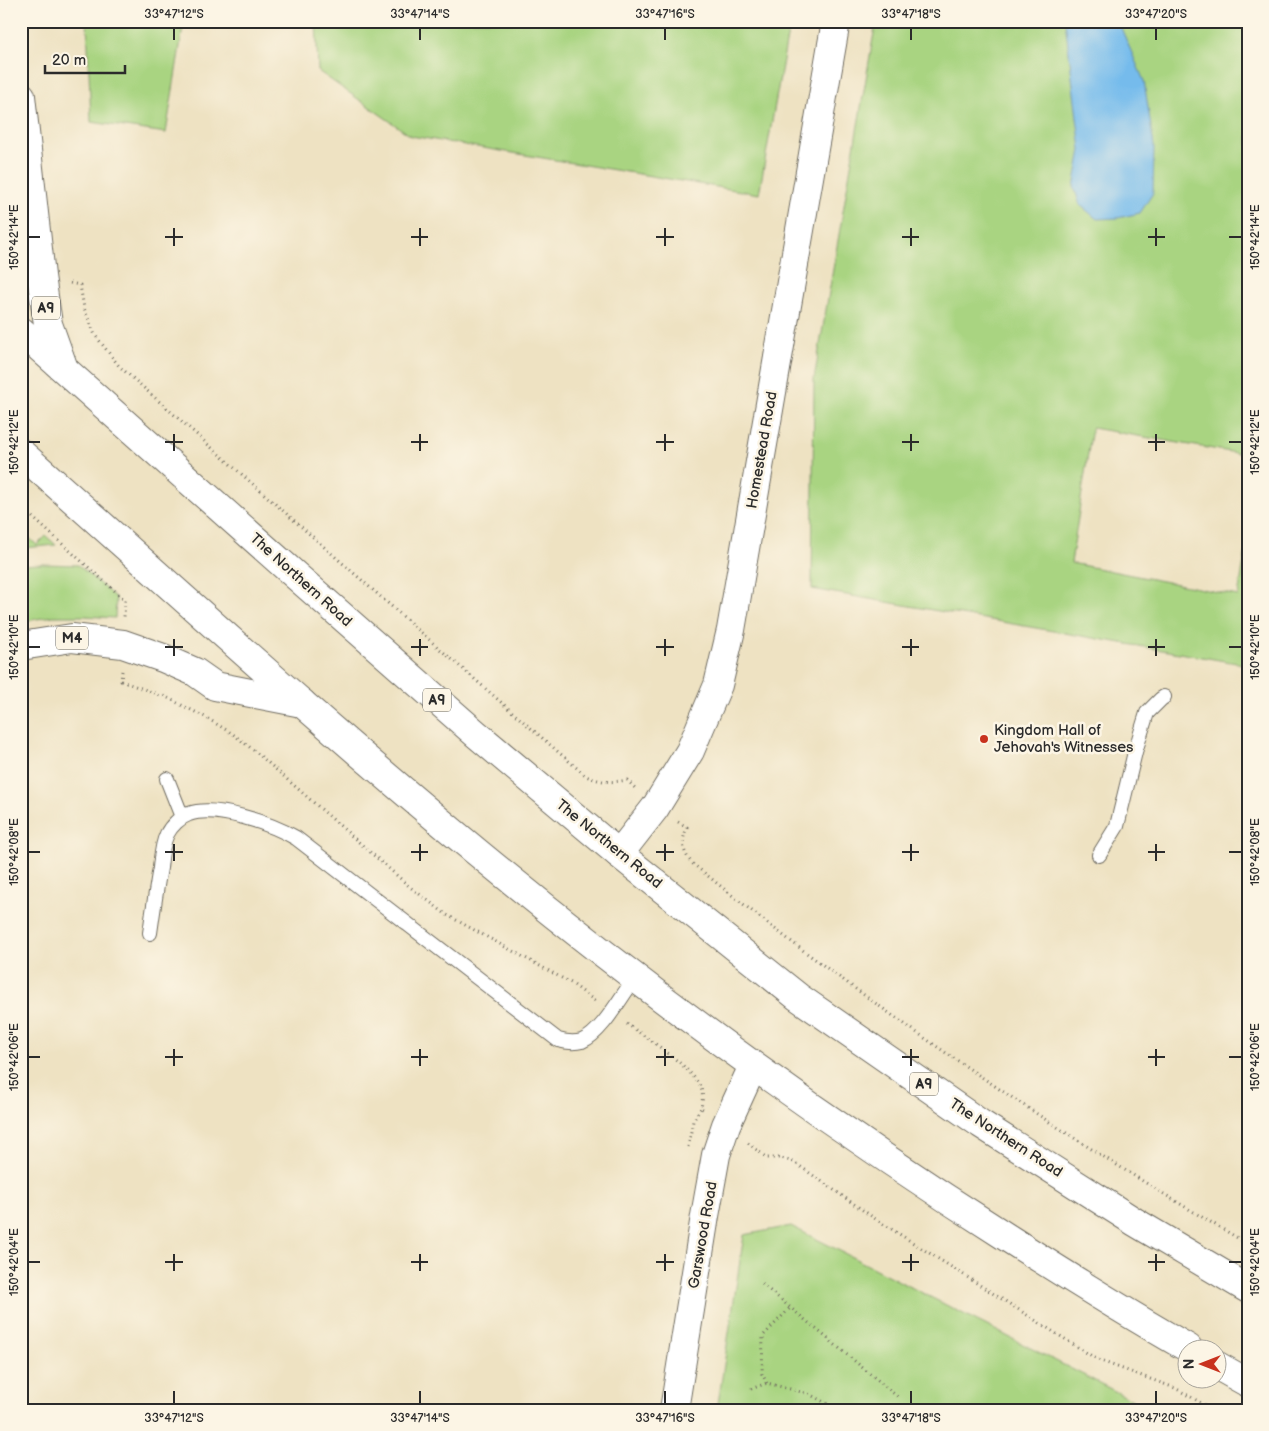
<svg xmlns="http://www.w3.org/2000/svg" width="1269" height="1431" font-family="'Balsamiq Sans',sans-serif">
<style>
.green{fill:#a9d481;stroke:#6a8056}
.water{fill:#75bbec;stroke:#50738c}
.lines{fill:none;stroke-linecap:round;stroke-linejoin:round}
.lane-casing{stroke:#6f6b60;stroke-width:16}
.street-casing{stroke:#6f6b60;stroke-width:30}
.secondary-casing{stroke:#6f6b60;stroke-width:30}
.highway-casing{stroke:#6f6b60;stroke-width:30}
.path{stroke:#6f6b60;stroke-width:3;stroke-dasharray:1 4;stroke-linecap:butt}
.lane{stroke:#fff;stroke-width:14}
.street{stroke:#fff;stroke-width:28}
.secondary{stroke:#fff;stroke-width:28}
.highway{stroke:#fff;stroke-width:28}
.ticks{fill:none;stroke:#2b2b2b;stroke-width:2}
.poi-dot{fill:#c8321e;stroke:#fcf5e5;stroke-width:2}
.labels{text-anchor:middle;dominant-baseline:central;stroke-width:5;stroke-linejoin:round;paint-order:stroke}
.shield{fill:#fcf5e5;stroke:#6a6863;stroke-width:1}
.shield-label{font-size:14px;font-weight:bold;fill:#2b2b2b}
.street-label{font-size:15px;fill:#2b2b2b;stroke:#fcf5e5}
.poi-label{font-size:15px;fill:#2b2b2b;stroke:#fcf5e5;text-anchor:start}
.neatline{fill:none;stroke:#2b2b2b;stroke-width:2}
.ticks-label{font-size:12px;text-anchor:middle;fill:#2b2b2b}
</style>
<rect width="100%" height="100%" fill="#fcf5e5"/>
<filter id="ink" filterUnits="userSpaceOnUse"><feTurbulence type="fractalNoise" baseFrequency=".02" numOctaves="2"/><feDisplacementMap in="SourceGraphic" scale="10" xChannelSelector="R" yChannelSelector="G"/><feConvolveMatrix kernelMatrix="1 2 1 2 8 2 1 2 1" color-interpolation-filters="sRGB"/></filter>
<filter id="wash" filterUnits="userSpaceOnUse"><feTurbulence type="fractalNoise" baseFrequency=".0096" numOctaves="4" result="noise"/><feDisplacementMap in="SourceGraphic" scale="20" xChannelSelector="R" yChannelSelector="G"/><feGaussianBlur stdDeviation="1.12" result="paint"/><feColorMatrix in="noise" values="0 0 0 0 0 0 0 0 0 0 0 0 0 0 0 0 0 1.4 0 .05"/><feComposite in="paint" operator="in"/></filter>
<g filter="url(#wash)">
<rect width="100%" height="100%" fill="#eee2c2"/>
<g class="green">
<polygon points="87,21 184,21 166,133 91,122"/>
<polygon points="316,21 790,21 759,194 411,136 318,71"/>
<polygon points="876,21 1248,21 1248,455 1092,428 1071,563 1238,596 1248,539 1248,665 812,589 814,379"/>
<polygon points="21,531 37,545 46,536 56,545 25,548 21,546"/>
<polygon points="42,564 78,565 116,598 115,618 85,616 53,616 21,622 21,565"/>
<polygon points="791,1226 1152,1410 717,1410 744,1235"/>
</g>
<polygon class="water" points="1065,21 1118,21 1144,81 1154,146 1153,193 1140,213 1118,218 1097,219 1080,205 1074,187 1081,150"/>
</g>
<g filter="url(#ink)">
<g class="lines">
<defs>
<g id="lane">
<polyline points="167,779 182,817"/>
<polyline points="1099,855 1117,826 1135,752 1147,713 1161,699 1164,697"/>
<path d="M150,933C153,912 156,890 160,868C161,858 162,844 167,834C171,826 180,817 189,814C216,804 272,824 296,838L558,1040C565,1042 574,1043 582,1041C602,1033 622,995 635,978"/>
</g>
<polyline id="street" points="619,854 655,808 690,751 718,685 731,630 836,21"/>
<polyline id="secondary" points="674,1410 705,1216 716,1155 726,1125 753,1066"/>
<g id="highway">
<polyline points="21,96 41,276 48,324 63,366"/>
<polyline points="21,331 295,575 475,733 619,854 798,997 981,1124 1135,1222 1248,1289"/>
<path d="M21,453C172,587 322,725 478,853C648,993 825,1122 1011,1240C1069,1277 1128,1314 1188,1348"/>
<polyline points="21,646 72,638 123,644 163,658 195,672 215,686 302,703"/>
<polyline points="1216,1365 1248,1383"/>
</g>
</defs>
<use href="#lane" class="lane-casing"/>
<use href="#street" class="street-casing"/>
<use href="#secondary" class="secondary-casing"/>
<use href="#highway" class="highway-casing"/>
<g class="path">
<path d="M70,283L80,285L84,308L95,335L119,366L433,643L586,776C600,782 611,783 627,780L636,789"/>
<polyline points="21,507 125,600 124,617"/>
<polyline points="122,671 121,681 166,697 205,717 233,734 257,753 410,887 447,915 571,983 595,1001"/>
<path d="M678,822L687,827C681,842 682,852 693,864C728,892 764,921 800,948C943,1055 1093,1154 1248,1244"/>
<path d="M627,1024C645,1037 698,1070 702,1092C703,1097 702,1103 701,1108L703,1109"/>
<polyline points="748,1143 767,1158 781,1158 794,1162 874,1218 1098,1360 1175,1388 1214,1410"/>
<polyline points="688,1147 693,1121 701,1108"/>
<polyline points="762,1284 899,1398"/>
<polyline points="767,1383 762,1374 763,1336 790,1308"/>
<polyline points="751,1389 767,1383 809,1394 839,1410"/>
</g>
<use href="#lane" class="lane"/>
<use href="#street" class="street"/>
<use href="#secondary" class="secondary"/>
<use href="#highway" class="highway"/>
</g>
</g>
<path class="ticks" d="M174,28V40M420,28V40M665,28V40M911,28V40M1156,28V40M174,228V246M420,228V246M665,228V246M911,228V246M1156,228V246M28,237H40M165,237H183M411,237H428M656,237H674M902,237H919M1148,237H1165M1229,237H1242M174,434V451M420,434V451M665,434V451M911,434V451M1156,434V451M28,442H40M165,442H183M411,442H428M656,442H674M902,442H919M1148,442H1165M1229,442H1242M174,639V656M420,639V656M665,639V656M911,639V656M1156,639V656M28,647H40M165,647H183M411,647H428M656,647H674M902,647H919M1148,647H1165M1229,647H1242M174,844V861M420,844V861M665,844V861M911,844V861M1156,844V861M28,852H40M165,852H183M411,852H428M656,852H674M902,852H919M1148,852H1165M1229,852H1242M174,1049V1066M420,1049V1066M665,1049V1066M911,1049V1066M1156,1049V1066M28,1057H40M165,1057H183M411,1057H428M656,1057H674M902,1057H919M1148,1057H1165M1229,1057H1242M174,1254V1271M420,1254V1271M665,1254V1271M911,1254V1271M1156,1254V1271M28,1262H40M165,1262H183M411,1262H428M656,1262H674M902,1262H919M1148,1262H1165M1229,1262H1242M174,1391V1404M420,1391V1404M665,1391V1404M911,1391V1404M1156,1391V1404"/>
<circle class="poi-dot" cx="984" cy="739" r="5"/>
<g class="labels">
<g class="shield">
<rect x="32" y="296.5" width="28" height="23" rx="4"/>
<rect x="56" y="626.5" width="32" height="23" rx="4"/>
<rect x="423" y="688.5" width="28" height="23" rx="4"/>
<rect x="910" y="1072.5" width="28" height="23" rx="4"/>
</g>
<g class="shield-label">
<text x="46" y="308">A9</text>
<text x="72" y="638">M4</text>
<text x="437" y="700">A9</text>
<text x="924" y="1084">A9</text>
</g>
<g class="street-label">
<text transform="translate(762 450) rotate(-80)">Homestead Road</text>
<text transform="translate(301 580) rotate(42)">The Northern Road</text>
<text transform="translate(609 844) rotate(39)">The Northern Road</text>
<text transform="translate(1006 1138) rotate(33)">The Northern Road</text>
<text transform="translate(703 1235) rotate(-80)">Garswood Road</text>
</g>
<g class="poi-label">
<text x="994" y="730">Kingdom Hall of<tspan x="994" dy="17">Jehovah's Witnesses</tspan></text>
</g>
</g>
<rect width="1269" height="1431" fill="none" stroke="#fcf5e5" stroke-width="55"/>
<g transform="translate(1202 1364) rotate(270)"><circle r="24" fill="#fcf5e5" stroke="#a8a49b"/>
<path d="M0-4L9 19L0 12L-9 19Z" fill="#c8321e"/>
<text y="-8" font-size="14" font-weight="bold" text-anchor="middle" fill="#2b2b2b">N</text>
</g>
<path d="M45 65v8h80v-8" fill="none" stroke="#2b2b2b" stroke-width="2.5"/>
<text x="52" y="65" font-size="15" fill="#2b2b2b" stroke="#fcf5e5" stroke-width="4" paint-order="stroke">20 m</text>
<rect x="28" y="28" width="1214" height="1376" class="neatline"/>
<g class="ticks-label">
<text x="174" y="18">33°47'12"S</text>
<text x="420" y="18">33°47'14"S</text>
<text x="665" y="18">33°47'16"S</text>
<text x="911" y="18">33°47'18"S</text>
<text x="1156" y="18">33°47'20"S</text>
<text transform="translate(1255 237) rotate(-90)" y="4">150°42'14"E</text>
<text transform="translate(14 237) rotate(-90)" y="4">150°42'14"E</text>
<text transform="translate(1255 442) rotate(-90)" y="4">150°42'12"E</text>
<text transform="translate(14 442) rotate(-90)" y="4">150°42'12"E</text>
<text transform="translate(1255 647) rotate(-90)" y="4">150°42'10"E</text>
<text transform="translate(14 647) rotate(-90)" y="4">150°42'10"E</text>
<text transform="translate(1255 852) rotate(-90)" y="4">150°42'08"E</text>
<text transform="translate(14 852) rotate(-90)" y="4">150°42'08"E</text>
<text transform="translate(1255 1057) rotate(-90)" y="4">150°42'06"E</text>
<text transform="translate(14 1057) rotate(-90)" y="4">150°42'06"E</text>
<text transform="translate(1255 1262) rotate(-90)" y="4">150°42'04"E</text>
<text transform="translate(14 1262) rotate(-90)" y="4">150°42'04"E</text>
<text x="174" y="1422">33°47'12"S</text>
<text x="420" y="1422">33°47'14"S</text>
<text x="665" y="1422">33°47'16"S</text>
<text x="911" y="1422">33°47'18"S</text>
<text x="1156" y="1422">33°47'20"S</text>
</g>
</svg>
